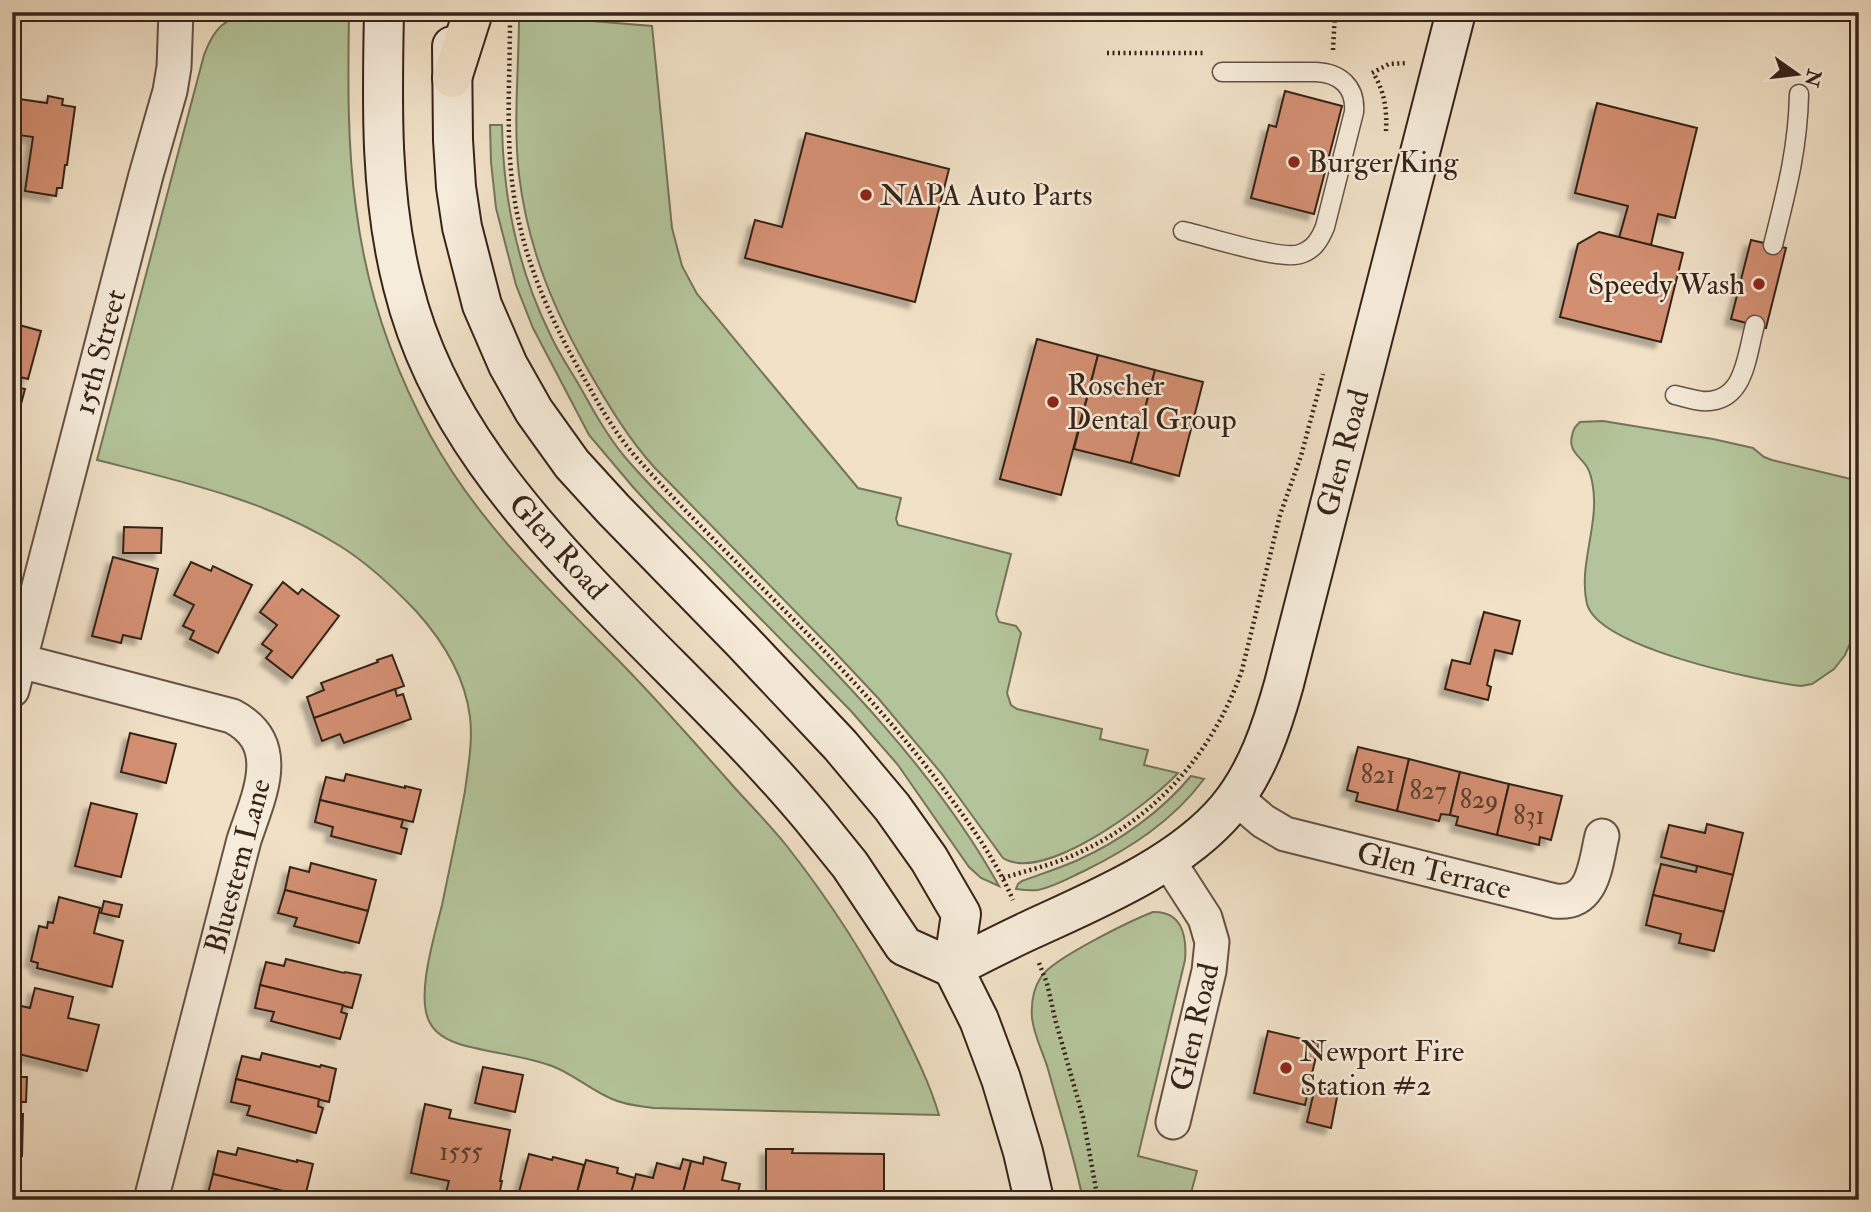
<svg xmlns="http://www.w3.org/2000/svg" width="1871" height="1212" font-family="'IM FELL Double Pica',serif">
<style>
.green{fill:#b4c49a;stroke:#75745a;stroke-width:2}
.building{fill:#d38f72;stroke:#362419;stroke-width:2;filter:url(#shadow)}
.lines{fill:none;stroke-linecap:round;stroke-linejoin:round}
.lane-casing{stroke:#655344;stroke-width:21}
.street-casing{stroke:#655344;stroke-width:37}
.secondary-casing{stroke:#362419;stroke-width:42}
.highway-casing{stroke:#362419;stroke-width:42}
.path{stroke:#362419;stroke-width:4.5;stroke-dasharray:2 3.5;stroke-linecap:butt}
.lane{stroke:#f6ecdb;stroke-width:18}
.street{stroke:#f6ecdb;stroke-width:33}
.secondary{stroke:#f6ecdb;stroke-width:38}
.highway{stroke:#f1e1c7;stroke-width:38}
.poi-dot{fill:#8f2418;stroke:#f6ecdb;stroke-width:2.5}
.labels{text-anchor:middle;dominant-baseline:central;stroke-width:5;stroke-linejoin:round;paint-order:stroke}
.number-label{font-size:26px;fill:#5d3f2f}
.poi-label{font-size:30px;fill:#362419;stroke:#f6ecdb;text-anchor:start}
.street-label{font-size:30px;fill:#362419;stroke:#f6ecdb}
</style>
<defs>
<filter id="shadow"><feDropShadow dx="-6" dy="6" stdDeviation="2" flood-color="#0004"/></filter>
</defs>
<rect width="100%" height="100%" fill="#f1e1c7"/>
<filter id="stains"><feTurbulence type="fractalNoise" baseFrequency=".00286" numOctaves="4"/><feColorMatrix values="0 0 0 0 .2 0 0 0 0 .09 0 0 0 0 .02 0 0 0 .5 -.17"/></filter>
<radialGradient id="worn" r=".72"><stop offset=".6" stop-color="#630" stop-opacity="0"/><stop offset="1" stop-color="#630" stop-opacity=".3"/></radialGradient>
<g class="green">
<path d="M253,13L349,14C348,78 347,144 356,208C366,287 392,365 430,435C478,523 551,592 621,663C660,703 697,745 734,787C752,807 770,825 786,845C831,902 869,961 901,1026C915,1054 930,1084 939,1115L653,1108C639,1106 625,1105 612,1099C591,1090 573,1074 552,1066C527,1057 500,1054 475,1048C459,1045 438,1038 430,1023C415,997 435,934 442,905C450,867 458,829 465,791C468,767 473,742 470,717C465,676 444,642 416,611C393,587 369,564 340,546C267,500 180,481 97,460L204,55C214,28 224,18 253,13Z"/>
<path d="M519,15L652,26L672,228L682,266L697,294L858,488L901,498L896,519L898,525L1011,554L996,614L999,622L1016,626L1021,633L1007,693L1011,705L1017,709L1102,729L1100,739L1148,750L1144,765L1178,773C1149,804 1044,884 1003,858L942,774L878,698L832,649L654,467C629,439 610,408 591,375C554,311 528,249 519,175C513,122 519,68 519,15Z"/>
<path d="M490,125H502C503,197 518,269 550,334C558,352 569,368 579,385C593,410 606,434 624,456C655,493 691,525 724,559C824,660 929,760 999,886L981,878L969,867L898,765L851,711L655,511L633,487L589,435L533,328L516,285L496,208L491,162Z"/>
<path d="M1603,421L1713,439L1753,448L1764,457L1772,460L1859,481V623L1845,655L1834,669L1812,684L1801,686C1759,681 1599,648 1587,604C1578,566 1599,526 1593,487C1592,480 1591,473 1587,467C1580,456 1568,451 1572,436C1573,429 1575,427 1580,422Z"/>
<path d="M1191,776L1204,779C1173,821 1129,849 1084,871C1069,878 1054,887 1038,890C1031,891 1023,890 1016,889L1018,884L1022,881C1041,874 1060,868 1078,860C1120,841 1161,812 1191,776Z"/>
<path d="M1153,912C1182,911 1187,936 1185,960L1138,1156L1197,1171L1189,1200H1083C1074,1155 1060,1113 1048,1069C1043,1052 1034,1036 1032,1018C1031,1004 1033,989 1041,977C1052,959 1130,921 1153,912Z"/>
</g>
<g class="building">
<polygon points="1285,91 1342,106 1314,214 1251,198 1269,125 1276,127"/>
<polygon points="48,96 63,99 62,105 75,107 67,165 65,165 62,188 57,188 56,196 25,191 33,137 12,134 12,98 47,103"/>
<polygon points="1597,103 1697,128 1675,218 1658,214 1651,245 1619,238 1628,206 1575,193"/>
<polygon points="806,133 949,169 915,302 745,258 755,220 782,227"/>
<polygon points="1599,232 1683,253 1661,342 1560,317 1578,244"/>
<polygon points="1751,240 1786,248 1766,328 1731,319"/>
<polygon points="12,323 41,331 28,379 12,375"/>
<polygon points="1037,339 1098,355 1061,495 1000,479"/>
<polygon points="1098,355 1155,370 1131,463 1074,449"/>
<polygon points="1155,370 1203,382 1179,476 1131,463"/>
<polygon points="12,386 25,389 13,434 12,434"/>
<polygon points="124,527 162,528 161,553 123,553"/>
<polygon points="113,557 158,569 141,639 123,635 121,643 92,636"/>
<polygon points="191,562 211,571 213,566 252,585 218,653 190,639 194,631 183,626 194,605 174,595"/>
<polygon points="283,582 298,594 302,589 339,616 292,678 266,658 272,651 262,644 277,625 260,612"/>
<polygon points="1484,612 1520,621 1512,654 1495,650 1487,685 1491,687 1488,700 1445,689 1452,660 1470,664"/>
<polygon points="392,655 404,686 314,718 307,697 324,690 321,683 378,662 377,660"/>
<polygon points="395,689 397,696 403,694 411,719 344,743 340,734 322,741 314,718"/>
<polygon points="130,733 176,744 166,783 121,772"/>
<polygon points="1358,747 1409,759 1397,811 1356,801 1358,793 1347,790"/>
<polygon points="1409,759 1460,772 1450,815 1441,814 1439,821 1397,811"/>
<polygon points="1460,772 1509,784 1497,835 1456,825 1458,817 1450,815"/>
<polygon points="346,774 405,788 405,786 421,790 413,822 320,800 326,777 344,781"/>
<polygon points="1509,784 1562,796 1551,840 1540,837 1539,845 1497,835"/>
<polygon points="320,800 403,820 401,827 407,829 401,854 331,836 333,827 315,822"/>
<polygon points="91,803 137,814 121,877 75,866"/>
<polygon points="1707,824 1743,833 1733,875 1661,857 1669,825 1705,833"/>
<polygon points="311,863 376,880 368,911 285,890 290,867 309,872"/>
<polygon points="1661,864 1696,872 1697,866 1733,875 1724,912 1653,895"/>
<polygon points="285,890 368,911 359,943 294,926 297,918 278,913"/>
<polygon points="1653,895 1724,912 1714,951 1679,943 1681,934 1646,925"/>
<polygon points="59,897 100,908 94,933 123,941 112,987 37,968 38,963 31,961 39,926 47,928 48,922 53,923"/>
<polygon points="104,901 122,905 119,917 101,913"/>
<polygon points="286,959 344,973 345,972 361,975 352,1008 260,985 266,962 284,966"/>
<polygon points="260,985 343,1005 341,1012 347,1014 340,1039 271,1021 274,1012 255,1008"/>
<polygon points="35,988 73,997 68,1018 99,1025 87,1071 15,1053 19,1035 12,1033 12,1026 17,1005 30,1008"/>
<polygon points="1268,1031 1319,1043 1305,1105 1254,1093"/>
<polygon points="262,1053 320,1067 321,1065 336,1069 329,1102 236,1079 242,1056 260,1060"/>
<polygon points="483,1067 523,1075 515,1112 475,1103"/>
<polygon points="12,1077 27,1077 26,1102 12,1102"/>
<polygon points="236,1079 319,1099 318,1106 323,1108 316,1133 247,1115 250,1106 231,1102"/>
<polygon points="1315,1087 1338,1092 1331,1128 1307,1122"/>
<polygon points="425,1104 451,1110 449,1118 510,1130 500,1181 502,1181 498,1200 444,1200 449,1181 411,1173"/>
<polygon points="12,1114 23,1114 22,1156 19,1156 18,1163 12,1163"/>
<polygon points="238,1148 297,1162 297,1160 313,1164 305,1197 213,1174 218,1151 236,1155"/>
<polygon points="766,1149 793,1149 792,1153 884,1154 884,1200 838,1200 838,1193 766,1192"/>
<polygon points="529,1154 552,1160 553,1157 584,1165 575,1200 517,1200"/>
<polygon points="704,1157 726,1163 722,1180 740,1184 736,1200 681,1200 691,1161 703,1164"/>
<polygon points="683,1159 691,1161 681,1200 629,1200 636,1174 653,1178 657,1163 680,1169"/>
<polygon points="586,1160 618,1168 617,1173 635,1178 629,1200 575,1200"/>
<polygon points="213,1174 296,1194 294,1200 220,1200 207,1197"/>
<polygon points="1224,1194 1246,1200 1222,1200"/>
</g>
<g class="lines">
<defs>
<g id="lane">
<path d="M1183,231C1206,236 1281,261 1300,254C1314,250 1320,239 1325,227L1354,112C1356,87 1340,73 1316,72H1222"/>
<path d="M1773,245C1786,193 1798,149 1799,94"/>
<path d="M1675,395C1684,397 1693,400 1702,401C1745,404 1746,357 1755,325"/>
</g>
<g id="street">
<path d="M20,661L232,716C286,744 258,797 244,840L151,1200"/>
<polyline points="12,690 146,175 170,91 174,67 176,12"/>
<path d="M1236,798L1263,821L1285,834L1555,901C1594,905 1595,865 1602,836"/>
<polyline points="1167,859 1205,918 1212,942 1209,971 1173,1122"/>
</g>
<g id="secondary">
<path d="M384,12C382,104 380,197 403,286C435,417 523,516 615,611C681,679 751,745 812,818L850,865L904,946L953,968C979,955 1004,942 1030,930C1095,900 1180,865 1227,809C1257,773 1272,727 1284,684L1456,12"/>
<polyline points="452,46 453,140 456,187 462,227 482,305 508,365 534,411 572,464 614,510 742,641 840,745 892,807 929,859 961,914 953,968 979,1020 1001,1079 1023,1152 1034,1200"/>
</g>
<polyline id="highway" points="452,78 473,12"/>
</defs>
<use href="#lane" class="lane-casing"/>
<use href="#street" class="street-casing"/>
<use href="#secondary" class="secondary-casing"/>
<use href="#highway" class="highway-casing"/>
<g class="path">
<path d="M510,20C510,73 506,128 512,181C520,254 551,322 588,385C602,410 616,434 635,456C733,566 847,662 936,779C965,817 994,856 1013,900"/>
<polyline points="1333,50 1335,12"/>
<polyline points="1107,53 1206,53"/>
<polyline points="1372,73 1389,64 1407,63"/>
<path d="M1375,76C1385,94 1387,111 1386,131"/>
<path d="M1003,878C1025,871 1048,866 1069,857C1153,822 1213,754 1242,670L1280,515L1301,456L1323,374"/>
<polyline points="1039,963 1047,983 1055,1019 1083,1117 1098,1200"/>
</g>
<use href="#lane" class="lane"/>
<use href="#street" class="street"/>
<use href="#secondary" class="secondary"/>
<use href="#highway" class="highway"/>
</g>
<g class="poi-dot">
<circle cx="1294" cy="162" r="7"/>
<circle cx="866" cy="195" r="7"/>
<circle cx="1759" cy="284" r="7"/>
<circle cx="1053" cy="402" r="7"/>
<circle cx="1286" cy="1068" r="7"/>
</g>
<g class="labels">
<g class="number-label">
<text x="1378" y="775">821</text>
<text x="1428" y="791">827</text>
<text x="1479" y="800">829</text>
<text x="1529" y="816">831</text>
<text x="461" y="1152">1555</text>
</g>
<g class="poi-label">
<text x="1308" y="162">Burger King</text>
<text x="880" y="195">NAPA Auto Parts</text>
<text x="1745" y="284" text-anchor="end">Speedy Wash</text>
<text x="1067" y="385">Roscher<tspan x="1067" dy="34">Dental Group</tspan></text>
<text x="1300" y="1051">Newport Fire<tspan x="1300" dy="34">Station #2</tspan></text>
</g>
<g class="street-label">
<text transform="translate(100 352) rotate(-75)">15th Street</text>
<text transform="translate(1343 453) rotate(-75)">Glen Road</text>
<text transform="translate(558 547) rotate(48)">Glen Road</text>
<text transform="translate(238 866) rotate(-75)">Bluestem Lane</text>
<text transform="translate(1434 871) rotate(14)">Glen Terrace</text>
<text transform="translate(1195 1027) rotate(-77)">Glen Road</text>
</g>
</g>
<rect width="1871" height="1212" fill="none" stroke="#f1e1c7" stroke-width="42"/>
<rect x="14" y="14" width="1843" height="1184" fill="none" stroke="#362419" stroke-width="3.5"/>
<rect x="21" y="21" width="1829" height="1170" fill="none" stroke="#362419" stroke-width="2"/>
<g transform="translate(1797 74) rotate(104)" stroke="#f6ecdb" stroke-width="5" paint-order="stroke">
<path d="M0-5L12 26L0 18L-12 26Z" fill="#362419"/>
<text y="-10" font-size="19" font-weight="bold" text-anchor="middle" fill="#362419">N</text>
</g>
<rect width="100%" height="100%" filter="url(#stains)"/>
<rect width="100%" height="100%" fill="url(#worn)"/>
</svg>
